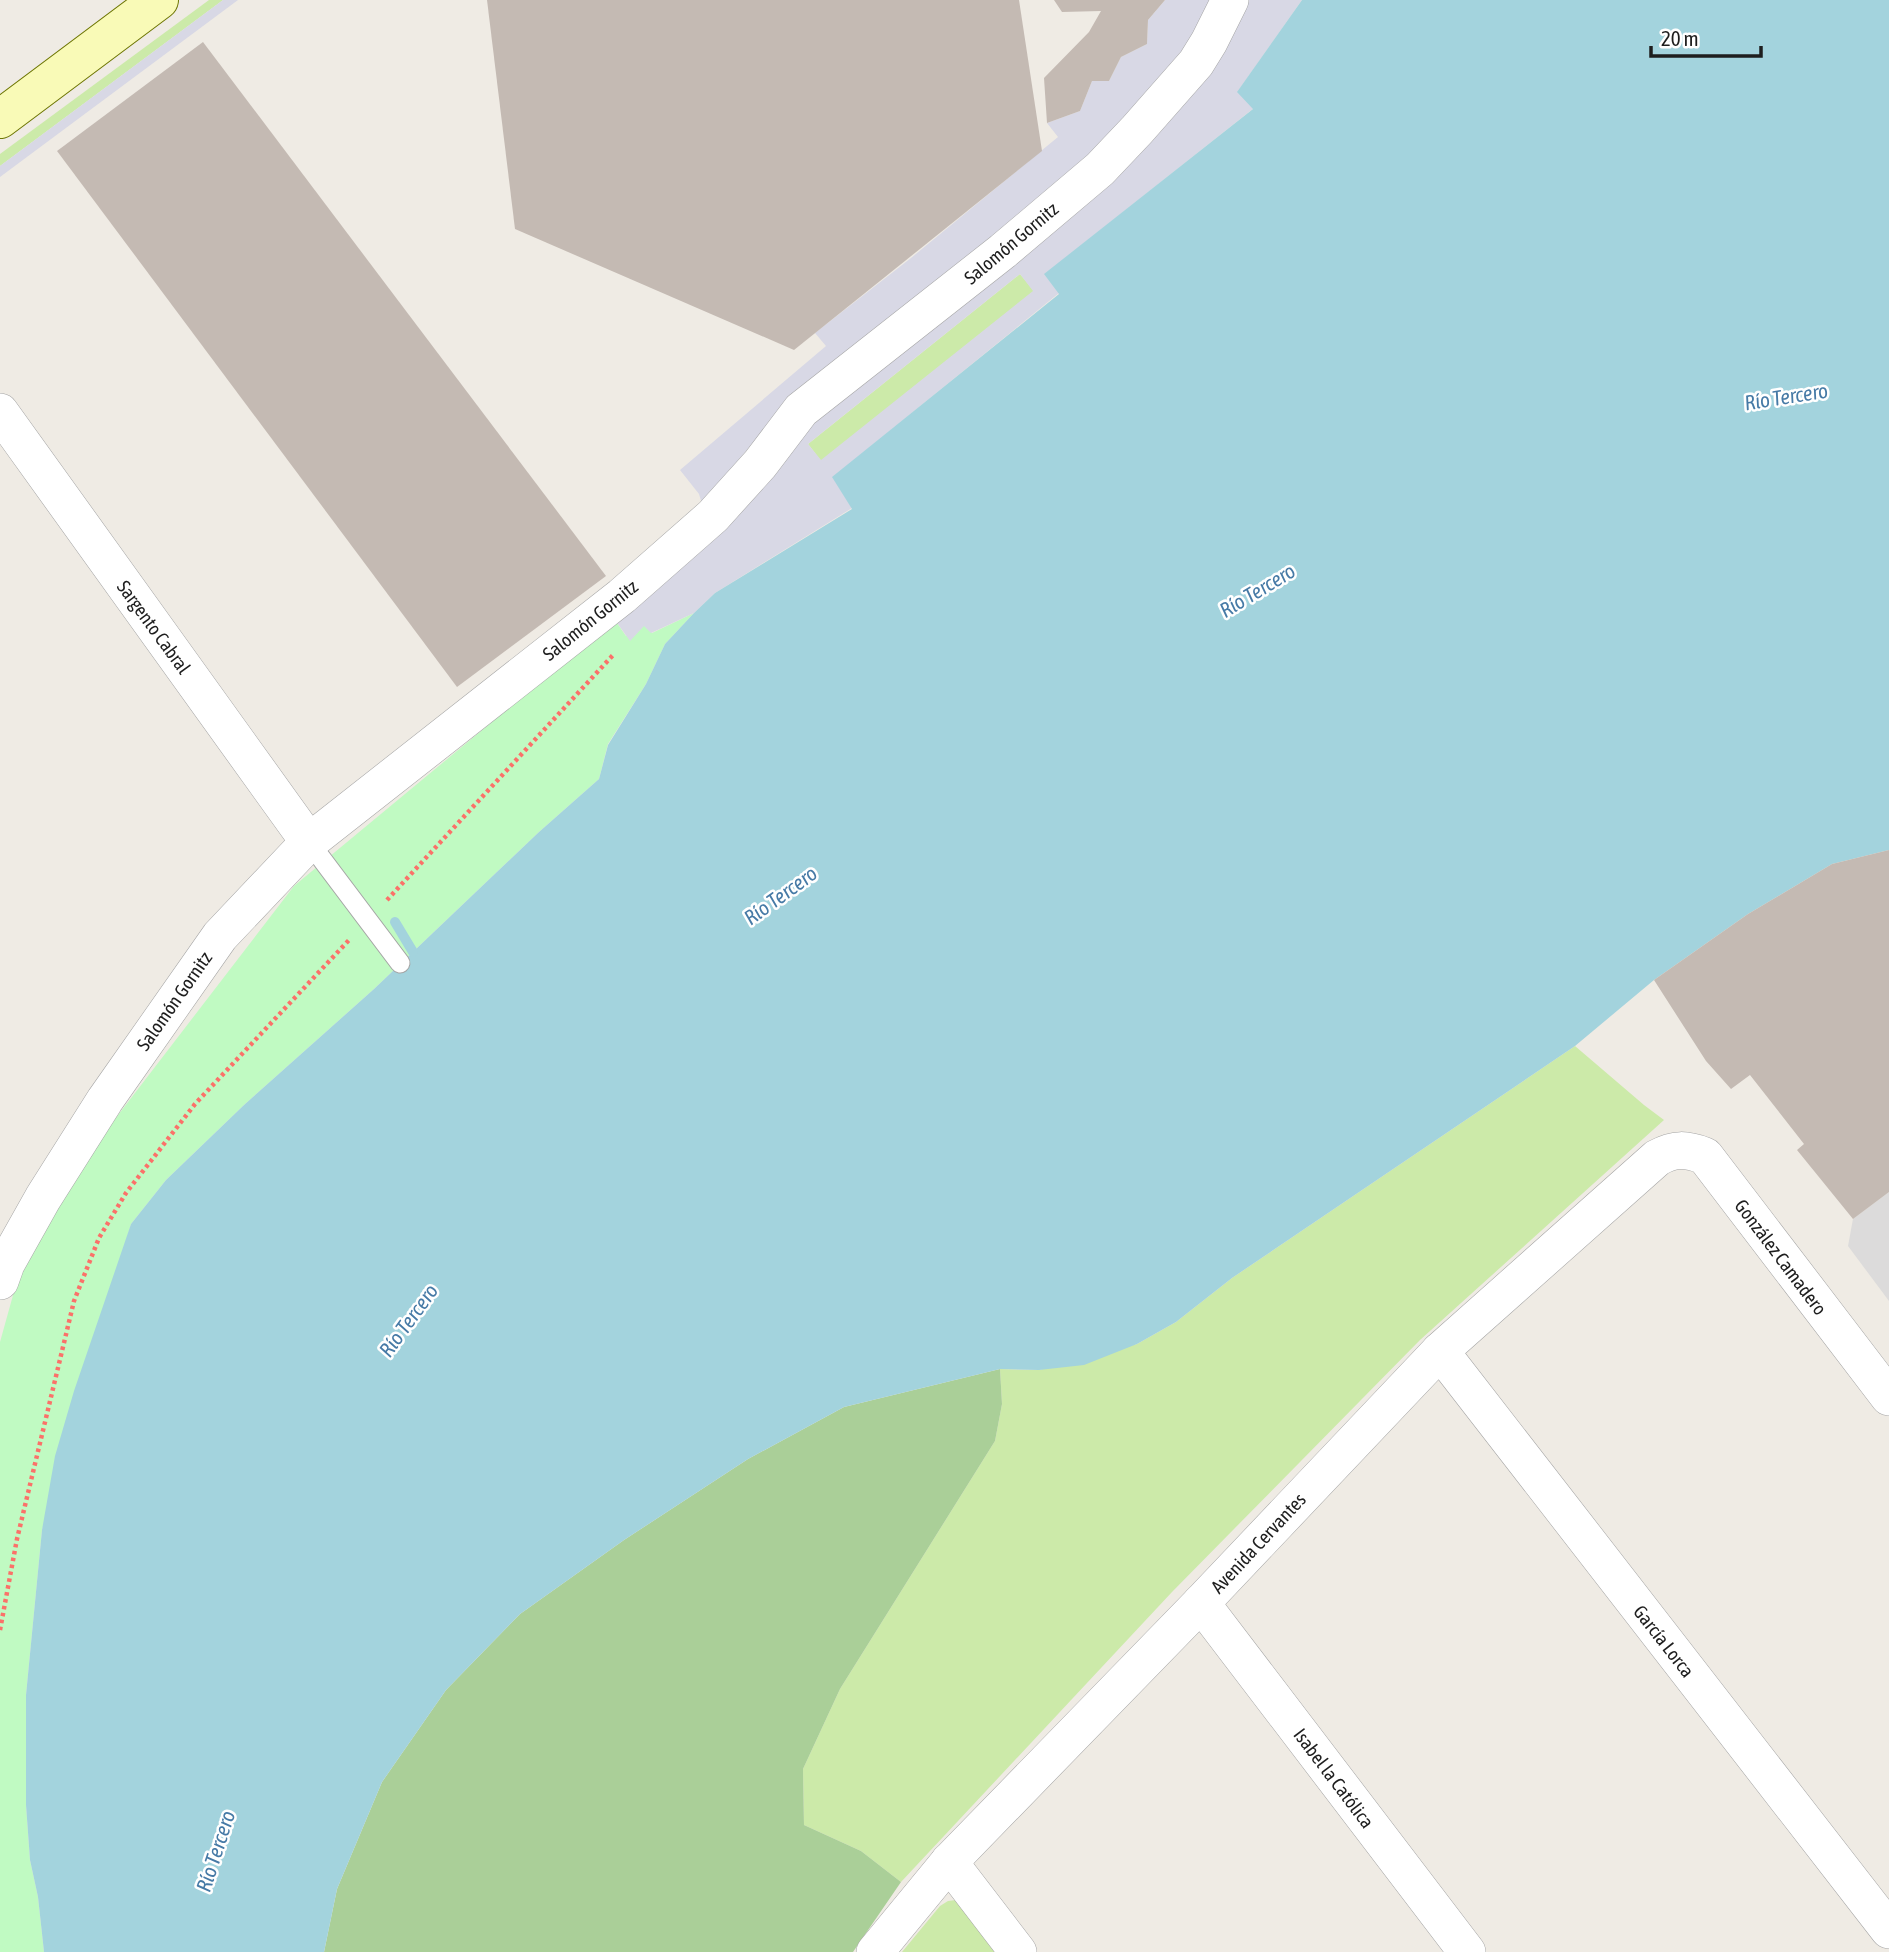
<svg xmlns="http://www.w3.org/2000/svg" width="1889" height="1952" font-family="'Asap Condensed',sans-serif">
<style>
.residential{fill:#dcdbdb}
.grass{fill:#cceaa9}
.forest{fill:#aacf98}
.park{fill:#c0fac2}
.plaza{fill:#d8d8e5;fill-rule:evenodd}
.water{fill:#a3d3dd}
.lines{fill:none;stroke-linecap:round;stroke-linejoin:round}
.stream{stroke:#a3d3dd;stroke-width:10}
.building{fill:#c4bab3}
.service-casing{stroke:#a5a5a5;stroke-width:21}
.minor-casing{stroke:#a5a5a5;stroke-width:38}
.secondary-casing{stroke:#6e7604;stroke-width:40}
.path{stroke:#fb7169;stroke-width:4.5;stroke-dasharray:3.5 3.5;stroke-linecap:butt}
.service{stroke:#fff;stroke-width:19}
.minor{stroke:#fff;stroke-width:37}
.secondary{stroke:#f9fab7;stroke-width:38}
.labels{text-anchor:middle;dominant-baseline:central;stroke-width:5;stroke-linejoin:round;paint-order:stroke}
.street-label{font-size:19px;fill:#1e1e1e;stroke:#fff}
.water-label{font-size:21px;font-style:italic;fill:#467aa6;stroke:#fff}
</style>
<rect width="100%" height="100%" fill="#efebe4"/>
<polygon class="residential" points="1889,1192 1889,1301 1848,1246 1853,1219"/>
<g class="grass">
<polygon points="209,0 223,0 0,166 0,154"/>
<polygon points="1020,274 1034,291 821,461 808,444"/>
<polygon points="1575,1046 1644,1105 1664,1120 1420,1340 1172,1592 901,1882 861,1851 804,1825 803,1769 840,1689 995,1441 1002,1404 1000,1369 1039,1370 1137,1344 1176,1322 1232,1278"/>
<polygon points="956,1900 1001,1952 902,1952 940,1906 948,1901"/>
</g>
<polygon class="forest" points="1000,1369 1002,1404 995,1441 840,1689 803,1769 804,1825 861,1851 901,1882 853,1952 324,1952 337,1889 382,1782 446,1690 520,1614 624,1540 748,1459 844,1407"/>
<polygon class="park" points="694,613 665,644 646,684 608,744 599,779 539,832 374,989 244,1105 166,1180 131,1224 42,1530 26,1695 26,1805 30,1860 38,1897 44,1952 0,1952 0,1342 15,1288 39,1234 105,1132 294,886 615,620 626,636 644,625 652,633"/>
<g class="plaza">
<polygon points="223,0 238,0 0,177 0,166"/>
<polygon points="1165,0 1214,0 1192,42 1102,144 996,236 791,397 702,504 699,494 680,470 826,346 815,333 911,258 1058,137 1047,123 1080,111 1092,81 1109,81 1121,57 1147,44 1148,20"/>
<path d="M1249,0H1302L1238,91L1254,108L1045,274L1059,293L833,477L852,508L715,593L694,613L651,633L644,626L630,641L615,620L811,425L1236,28ZM1020,274L1033,291L821,460L808,444Z"/>
</g>
<polygon class="water" points="1302,0 1889,0 1889,850 1832,864 1748,914 1654,980 1575,1046 1232,1278 1176,1322 1137,1344 1084,1365 1039,1370 1000,1369 844,1407 748,1459 624,1540 520,1614 446,1690 382,1782 337,1889 324,1952 44,1952 38,1897 30,1860 26,1805 26,1695 42,1530 55,1456 74,1391 131,1224 166,1180 244,1105 374,989 539,832 599,779 608,745 646,684 665,644 694,613 715,593 852,509 832,477 1059,294 1044,274 1253,109 1237,92"/>
<g class="lines">
<polyline class="stream" points="395,922 413,952"/>
</g>
<g class="building">
<polygon points="487,0 1019,0 1042,151 794,350 515,229"/>
<polygon points="1054,0 1165,0 1148,20 1147,44 1121,57 1109,81 1092,81 1080,111 1047,123 1044,78 1089,32 1101,11 1062,12"/>
<polygon points="203,42 606,576 457,687 57,151"/>
<polygon points="1889,850 1889,1192 1853,1219 1797,1150 1804,1144 1750,1075 1731,1089 1706,1061 1654,980 1748,914 1832,864"/>
</g>
<g class="lines">
<defs>
<polyline id="service" points="309,842 400,963"/>
<g id="minor">
<polyline points="0,412 309,842"/>
<polyline points="0,1281 6,1264 43,1198 105,1100 220,936 309,842 622,596 713,516 760,464 801,410 1003,251 1100,169 1137,130 1196,63 1209,42 1230,0"/>
<polyline points="1440,1351 1889,1930"/>
<polyline points="1201,1603 1467,1952"/>
<polyline points="949,1862 1018,1952"/>
<path d="M875,1952L949,1862L1201,1603L1440,1351L1657,1158C1675,1148 1686,1149 1705,1156L1889,1397"/>
</g>
<polyline id="secondary" points="0,119 159,0"/>
</defs>
<use href="#service" class="service-casing"/>
<use href="#minor" class="minor-casing"/>
<use href="#secondary" class="secondary-casing"/>
<g class="path">
<polyline points="387,900 614,654"/>
<polyline points="0,1630 17,1539 74,1301 99,1238 126,1193 195,1104 350,939"/>
</g>
<use href="#service" class="service"/>
<use href="#minor" class="minor"/>
<use href="#secondary" class="secondary"/>
</g>
<g class="labels">
<g class="street-label">
<text transform="translate(1011 243) rotate(-40)">Salomón Gornitz</text>
<text transform="translate(590 620) rotate(-39)">Salomón Gornitz</text>
<text transform="translate(154 627) rotate(54)">Sargento Cabral</text>
<text transform="translate(174 1001) rotate(-55)">Salomón Gornitz</text>
<text transform="translate(1781 1257) rotate(53)">González Camadero</text>
<text transform="translate(1258 1543) rotate(-47)">Avenida Cervantes</text>
<text transform="translate(1664 1641) rotate(52)">García Lorca</text>
<text transform="translate(1334 1778) rotate(53)">Isabel la Católica</text>
</g>
<g class="water-label">
<text transform="translate(1786 396) rotate(-9)">Río Tercero</text>
<text transform="translate(1257 590) rotate(-31)">Río Tercero</text>
<text transform="translate(780 895) rotate(-36)">Río Tercero</text>
<text transform="translate(408 1320) rotate(-54)">Río Tercero</text>
<text transform="translate(215 1851) rotate(-72)">Río Tercero</text>
</g>
</g>
<path d="M1651 46v10h110v-10" fill="none" stroke="#1e1e1e" stroke-width="3.5"/>
<text x="1661" y="46" font-size="21" fill="#1e1e1e" stroke="#ffffff" stroke-width="5" paint-order="stroke">20 m</text>
</svg>
